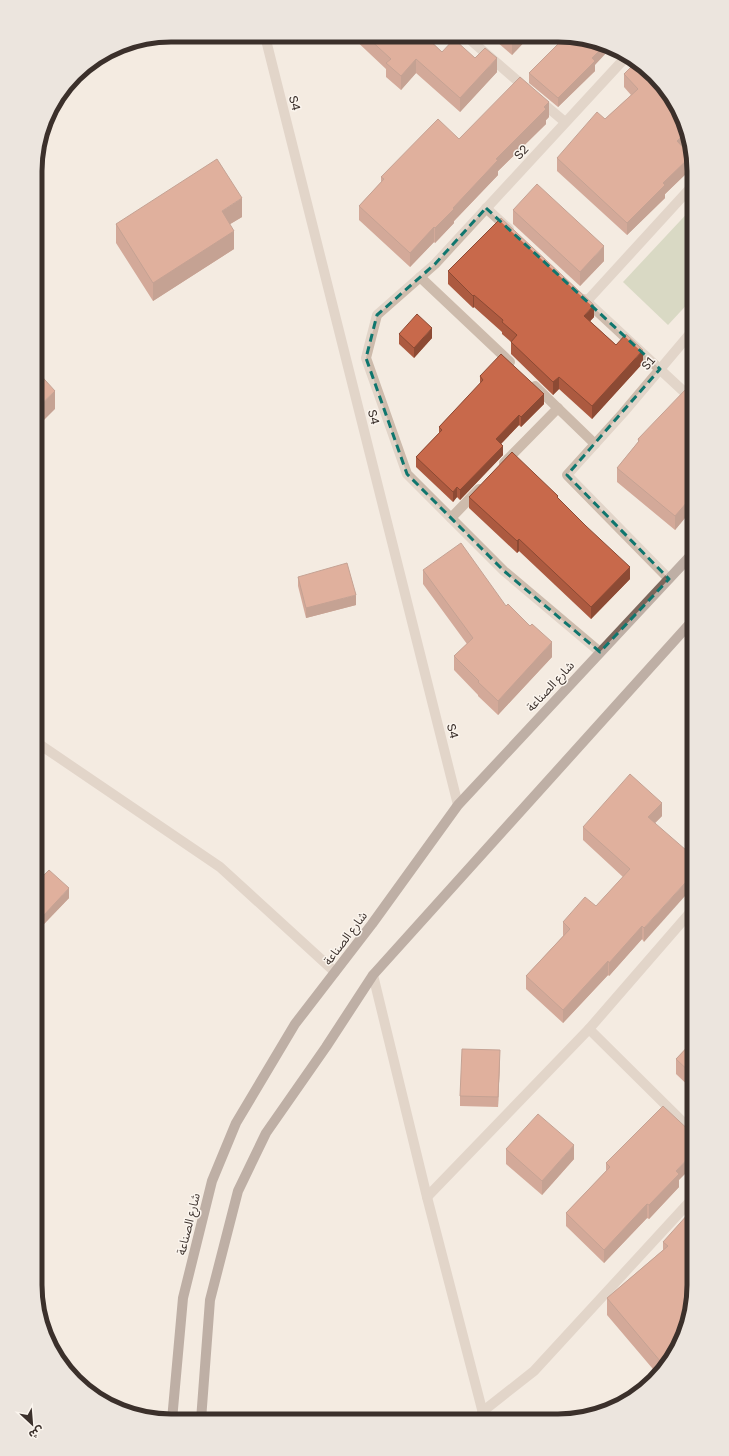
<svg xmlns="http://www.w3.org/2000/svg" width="729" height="1456" font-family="'Golos Text','Noto Sans Arabic',sans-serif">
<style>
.green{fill:#b8c4a0}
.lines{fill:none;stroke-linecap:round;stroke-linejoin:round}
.minor{stroke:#cdbbac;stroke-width:10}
.major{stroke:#7d675c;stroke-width:10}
.wall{fill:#ac5a40}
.shaded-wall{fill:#8c4a34}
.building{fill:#c8694b;stroke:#8c4a34}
.marked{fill:none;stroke:#0f766e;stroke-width:3;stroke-dasharray:8 5;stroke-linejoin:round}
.labels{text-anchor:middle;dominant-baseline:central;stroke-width:3;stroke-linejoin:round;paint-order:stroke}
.street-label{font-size:12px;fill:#3b302b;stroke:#fbf5ee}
.rim{fill:none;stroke:#3b302b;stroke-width:5}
</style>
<rect width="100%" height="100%" fill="#f4ebe1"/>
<polygon class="green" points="694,206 694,297 668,325 623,282"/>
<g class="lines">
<g class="minor">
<polyline points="265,36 458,805"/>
<polyline points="467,37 527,89"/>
<polyline points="539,100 565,122"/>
<polyline points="486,208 509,229"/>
<polyline points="420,277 510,362"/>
<polyline points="584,299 694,401"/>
<polyline points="587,301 694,184"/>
<polyline points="535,386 595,444"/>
<polyline points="504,463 558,408"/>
<polyline points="451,518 479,489"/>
<polyline points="669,579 567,475 623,413 694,329"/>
<polyline points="600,652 504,571 407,474 366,358 377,315 435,264 625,58"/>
<polyline points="36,742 220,867 335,972"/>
<polyline points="373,975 427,1197 485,1421"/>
<polyline points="589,1029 694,1133"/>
<polyline points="427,1197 589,1029 694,908"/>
<polyline points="482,1412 534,1371 694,1197"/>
</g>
<g class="major">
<polyline points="172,1420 183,1298 212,1181 236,1123 295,1024 372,924 458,805 694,552"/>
<polyline points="201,1420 210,1300 238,1191 266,1133 326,1047 373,975 694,619"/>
</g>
</g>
<g class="wall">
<polygon points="351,36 426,37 442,52 475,58 497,72 460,112 416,73 401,90 386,77 386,69"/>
<polygon points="497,37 529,37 512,55 497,42"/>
<polygon points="595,65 595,71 558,107 529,83 529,73"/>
<polygon points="624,74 687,128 689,142 683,148 691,169 665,194 665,198 627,235 557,171 557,158 605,119 631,95 624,87"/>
<polygon points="549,117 546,120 546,124 498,171 498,175 454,221 454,223 435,243 434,242 410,267 359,220 359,206 381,182 381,177 459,139"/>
<polygon points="513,210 604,261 580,286 513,224"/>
<polygon points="242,217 230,224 234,249 153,301 116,243 116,224"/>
<polygon points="448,271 594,317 590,321 616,345 643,363 592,419 559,389 553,395 511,354 511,342 502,334 502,332 474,307 473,308 448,284"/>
<polygon points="399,334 432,338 414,358 399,344"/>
<polygon points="694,360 694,390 686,382 686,368"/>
<polygon points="480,376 544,404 521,427 519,425 501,444 503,455 460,500 457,497 453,502 416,467 416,457 439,433 439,427 480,384"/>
<polygon points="693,394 694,394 694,507 675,530 617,482 617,468 638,442 638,439"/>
<polygon points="469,497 558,498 630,579 591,619 519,551 517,553 469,508"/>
<polygon points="423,570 506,606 552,657 498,715 478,696 478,695 454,670 454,656 467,644 423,584"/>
<polygon points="298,577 356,605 306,618 298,586"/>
<polygon points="662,816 655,823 644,942 642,939 609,976 608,975 563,1023 526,989 526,976 563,936 563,922 596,906 623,877 583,840 583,827"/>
<polygon points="35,884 69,898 44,924 35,916"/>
<polygon points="694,1040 694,1091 676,1074 676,1059"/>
<polygon points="500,1060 498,1107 460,1106 460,1096"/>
<polygon points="506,1149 574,1159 542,1195 506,1164"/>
<polygon points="606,1163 679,1180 679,1187 649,1219 647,1218 604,1263 566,1226 566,1213 606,1171"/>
<polygon points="694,1218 684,1337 666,1368 658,1375 607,1315 607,1298 663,1250 663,1242"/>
</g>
<g class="shaded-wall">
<polygon points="515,37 529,37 512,55 512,41"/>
<polygon points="603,47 609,50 595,65 595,71 558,107 558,98 592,58"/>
<polygon points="497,58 497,72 460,112 460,98"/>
<polygon points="416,59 416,73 401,90 401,76"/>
<polygon points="549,102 549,117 546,120 546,124 498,171 498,175 454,221 454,223 435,243 435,228 496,159"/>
<polygon points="687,131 689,142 677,154 677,141"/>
<polygon points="691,156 691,169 665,194 665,198 627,235 627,223 663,183"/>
<polygon points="242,198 242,217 222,229 222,211"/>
<polygon points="434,227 434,242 410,267 410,253"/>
<polygon points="234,231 234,249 153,301 153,283"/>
<polygon points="604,246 604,261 580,286 580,272"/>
<polygon points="474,295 474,307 473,308 473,296"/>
<polygon points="594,305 594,317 584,328 584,316"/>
<polygon points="432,328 432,338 414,358 414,348"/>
<polygon points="643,350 643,363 592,419 592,406"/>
<polygon points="559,377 559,389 553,395 553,382"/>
<polygon points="55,391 55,409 36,428 36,409"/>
<polygon points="544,394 544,404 521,427 521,417"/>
<polygon points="519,415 519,425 496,449 496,439"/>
<polygon points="503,446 503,455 460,500 460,490"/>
<polygon points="457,487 457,497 453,502 453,492"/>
<polygon points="694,494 694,507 675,530 675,516"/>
<polygon points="519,539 519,551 517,553 517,541"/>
<polygon points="630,567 630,579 591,619 591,607"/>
<polygon points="356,595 356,605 306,618 306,608"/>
<polygon points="552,642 552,657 498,715 498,701"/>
<polygon points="662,803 662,816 648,830 648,817"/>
<polygon points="694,873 694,886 644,942 644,928"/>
<polygon points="69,888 69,898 44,924 44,915"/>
<polygon points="642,926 642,939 609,976 609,963"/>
<polygon points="608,961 608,975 563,1023 563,1010"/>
<polygon points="500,1050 500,1060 498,1107 498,1097"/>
<polygon points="574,1145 574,1159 542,1195 542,1181"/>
<polygon points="694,1152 694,1165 679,1180 679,1187 649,1219 649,1205 676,1171"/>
<polygon points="647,1204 647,1218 604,1263 604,1250"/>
</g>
<g class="building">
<polygon points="366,36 426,37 442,52 454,39 475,58 485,48 497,58 460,98 416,59 401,76 386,63 391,59"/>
<polygon points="508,37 515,37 512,41"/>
<polygon points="565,37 584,38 603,47 592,58 595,61 558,98 529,73"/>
<polygon points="635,63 648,69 687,128 687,131 677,141 691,156 663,183 665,185 627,223 557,158 597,112 605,119 638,89 624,74"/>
<polygon points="520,77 549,102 544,107 546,109 496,159 498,160 453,208 454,209 435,228 434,227 410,253 359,206 384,179 381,177 438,119 459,139"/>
<polygon points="217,159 242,198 222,211 234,231 153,283 116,224"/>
<polygon points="537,184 604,246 580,272 513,210"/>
<polygon points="501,218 594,305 584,316 616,345 626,334 643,350 592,406 559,377 553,382 511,342 517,335 502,322 503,320 474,295 473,296 448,271"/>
<polygon points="417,314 432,328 414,348 399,334"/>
<polygon points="501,354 544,394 521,417 519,415 496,439 503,446 460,490 457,487 453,492 416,457 442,430 439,427 483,380 480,376"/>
<polygon points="694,360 694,376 686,368"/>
<polygon points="36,370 55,391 36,409"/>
<polygon points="686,389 693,394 694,394 694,494 675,516 617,468 639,441 638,439"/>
<polygon points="512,452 558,496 557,497 586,526 630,567 591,607 519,539 517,541 469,497"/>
<polygon points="461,543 506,606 508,604 530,626 532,624 552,642 498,701 478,682 479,681 454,656 473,638 423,570"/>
<polygon points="347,563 356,595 306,608 298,577"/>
<polygon points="630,774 662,803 648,817 694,857 694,873 644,928 642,926 609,963 608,961 563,1010 526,976 570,929 563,922 585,897 596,906 630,869 583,827"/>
<polygon points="49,870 69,888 44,915 35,906 35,884"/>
<polygon points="694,1040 694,1076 676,1059"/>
<polygon points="462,1049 500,1050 498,1097 460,1096"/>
<polygon points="663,1106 694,1135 694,1152 676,1171 679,1174 649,1205 647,1204 604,1250 566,1213 610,1167 606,1163"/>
<polygon points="538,1114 574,1145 542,1181 506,1149"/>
<polygon points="689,1213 694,1218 694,1275 692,1277 694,1280 694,1294 684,1337 666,1368 607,1298 668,1246 663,1242"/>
</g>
<path d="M0 0H729V1456H0ZM486,208L660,369L567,475L669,579L600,652L504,571L407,474L366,358L377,315L435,264Z" fill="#f4ebe1" fill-opacity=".55" fill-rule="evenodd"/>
<path class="marked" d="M486,208L660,369L567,475L669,579L600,652L504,571L407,474L366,358L377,315L435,264Z"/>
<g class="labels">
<g class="street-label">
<text transform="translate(295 103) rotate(76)">S4</text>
<text transform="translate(521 152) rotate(-47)">S2</text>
<text transform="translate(648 363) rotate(-50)">S1</text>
<text transform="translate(374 417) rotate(76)">S4</text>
<text transform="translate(550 686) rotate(-47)">شارع الصناعة</text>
<text transform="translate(453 731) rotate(76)">S4</text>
<text transform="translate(345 938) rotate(-53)">شارع الصناعة</text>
<text transform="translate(188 1224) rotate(-76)">شارع الصناعة</text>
</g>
</g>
<path d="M0 0H729V1456H0ZM171 42H558A129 129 0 0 1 687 171V1285A129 129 0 0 1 558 1414H171A129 129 0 0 1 42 1285V171A129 129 0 0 1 171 42Z" fill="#ece5de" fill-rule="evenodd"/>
<path class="rim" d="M171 42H558A129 129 0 0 1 687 171V1285A129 129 0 0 1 558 1414H171A129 129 0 0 1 42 1285V171A129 129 0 0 1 171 42Z"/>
<g transform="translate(32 1424) rotate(154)" stroke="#fbf5ee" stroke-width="3" paint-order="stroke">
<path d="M0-3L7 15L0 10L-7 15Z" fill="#3b302b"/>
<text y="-6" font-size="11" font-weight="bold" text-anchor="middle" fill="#3b302b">ش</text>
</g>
</svg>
